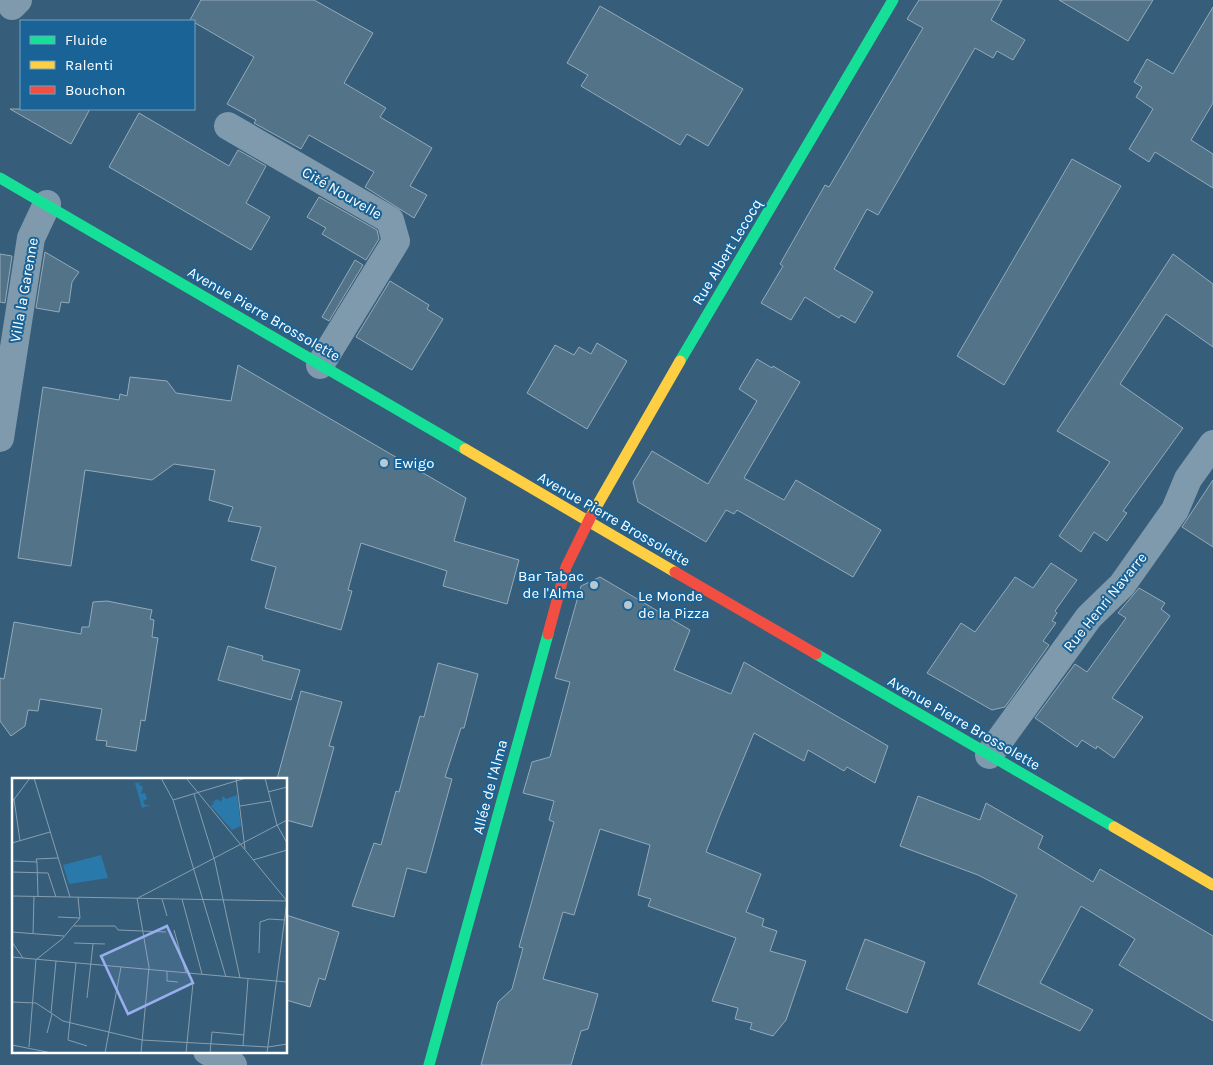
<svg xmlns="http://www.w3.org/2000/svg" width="1213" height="1065" font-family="Karla,sans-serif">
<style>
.building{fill:#537389;stroke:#94aaba}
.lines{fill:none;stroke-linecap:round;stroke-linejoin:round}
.street{stroke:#7f9aad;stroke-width:28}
.fast{stroke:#16e098;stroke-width:11}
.slow{stroke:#ffcf43;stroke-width:11}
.jam{stroke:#f24e42;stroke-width:11}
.poi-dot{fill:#b9c7d0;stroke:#196397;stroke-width:2}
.labels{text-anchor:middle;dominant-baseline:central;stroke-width:4;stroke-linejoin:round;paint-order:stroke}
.street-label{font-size:15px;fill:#fff;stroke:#196397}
.poi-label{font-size:15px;fill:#fff;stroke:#196397;text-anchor:start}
.inset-road{fill:none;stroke:#869eaf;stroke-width:1}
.view{fill:#99afed;fill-opacity:0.15;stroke:#99afed;stroke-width:2.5}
.inset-edge{fill:none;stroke:#fff;stroke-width:2.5}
</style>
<rect width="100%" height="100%" fill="#365e7a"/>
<g class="building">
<polygon points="201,0 314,0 373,33 344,83 386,108 380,117 432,148 410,186 427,195 414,218 365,187 374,172 309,135 301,149 254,123 256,120 227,104 254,57 190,20"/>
<polygon points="919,0 1002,0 991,20 1025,40 1013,60 997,51 993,58 975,48 878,215 867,209 834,269 873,292 855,323 841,315 839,318 805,297 791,320 761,303 783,266 780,264 825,185 829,187 923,28 907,19"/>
<polygon points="1059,0 1153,0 1128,41"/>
<polygon points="600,6 743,89 708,146 687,134 680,145 581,86 588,75 567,63"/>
<polygon points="1213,7 1213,103 1191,140 1213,154 1213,188 1155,152 1149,162 1129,149 1153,109 1136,97 1142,87 1134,82 1147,59 1173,74"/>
<polygon points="10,109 90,109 71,144"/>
<polygon points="139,113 229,166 238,150 266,166 246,203 270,217 251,250 109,167"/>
<polygon points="1072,159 1121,186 1004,385 957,356"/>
<polygon points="319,197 377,230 379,239 366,260 322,234 326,228 307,217"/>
<polygon points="45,252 79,272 72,282 69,303 61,302 59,312 36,308"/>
<polygon points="0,254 12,256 5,303 0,302"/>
<polygon points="1173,254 1213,284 1213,347 1166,314 1120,384 1183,428 1123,511 1127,513 1107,541 1094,532 1081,552 1059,536 1110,462 1057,431"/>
<polygon points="355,260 363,265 329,321 322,317"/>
<polygon points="390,281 429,305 427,309 443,319 412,370 356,337"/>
<polygon points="597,343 627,361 587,429 527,393 555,345 574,355 579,347 591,354"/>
<polygon points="757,359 772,368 773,366 800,382 744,478 784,500 796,480 881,530 853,577 737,510 734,514 726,510 706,542 638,502 633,482 652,451 708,484 757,401 739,389"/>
<polygon points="238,365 466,498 454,541 519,560 507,604 443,586 447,571 361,543 348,590 352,591 341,630 265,608 276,567 251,560 261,527 228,521 233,507 209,500 215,470 174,464 152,480 85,470 71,566 18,558 43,387 119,400 120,394 127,396 130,377 167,381 176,393 231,401"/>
<polygon points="1213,480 1213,547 1182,527"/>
<polygon points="1051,563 1077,580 1055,611 1057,613 1052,621 1056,623 1043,641 1049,645 1005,707 992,710 927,673 961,623 975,632 1015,577 1033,588"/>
<polygon points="600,577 690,630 674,670 731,694 744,662 888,746 875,783 847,767 844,771 808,750 804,761 754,733 718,820 706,852 761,874 746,912 764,919 762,926 777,931 770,951 806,961 786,1020 773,1036 750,1029 752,1023 735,1019 738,1008 712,1001 736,938 648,906 651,899 638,895 650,845 600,829 574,915 563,912 543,979 598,994 588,1029 581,1031 571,1065 481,1065 498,1002 512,989 523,948 519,947 554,822 549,820 554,801 523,793 532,762 550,757 570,682 555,678 581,586"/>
<polygon points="1139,588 1165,603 1161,609 1170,616 1112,698 1143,717 1114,758 1097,746 1096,749 1082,740 1077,747 1035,718 1075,664 1087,672 1126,618 1118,613"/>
<polygon points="107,601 152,610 150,619 154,620 152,637 158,638 145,721 141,720 136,751 106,746 107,741 96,740 102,709 40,699 38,711 28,710 25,726 11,736 0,721 0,678 4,679 14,622 81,634 82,627 89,627 93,602"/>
<polygon points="228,646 263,656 262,660 300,670 291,700 218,680"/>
<polygon points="438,663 478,674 464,728 461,728 445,777 452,779 426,873 407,868 394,917 352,906 374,843 381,845 396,791 399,792 420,716 424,717"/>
<polygon points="301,691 342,702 329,746 334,747 312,827 286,820 286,779 277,779"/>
<polygon points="918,796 980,820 986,803 1043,836 1038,848 1093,882 1100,869 1213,936 1213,1021 1119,965 1135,939 1081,906 1040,983 1093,1010 1080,1031 978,984 1017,895 978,875 900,846"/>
<polygon points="286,915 339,932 325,980 319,978 310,1007 286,1000"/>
<polygon points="865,939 925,962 907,1013 846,989"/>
</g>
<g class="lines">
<g class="street">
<polyline points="12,6 18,0"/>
<polyline points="228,126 390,220 396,241 320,365"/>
<polyline points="0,438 31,238 47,204"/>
<polyline points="989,755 1089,617 1122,585 1175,510 1188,479 1213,444"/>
<polyline points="207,1051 233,1065"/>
</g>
<g class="fast">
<polyline points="0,178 465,449"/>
<polyline points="680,361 893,0"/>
<polyline points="816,654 1114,827"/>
<polyline points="429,1065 548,634"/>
</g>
<g class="slow">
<polyline points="465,449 675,572"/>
<polyline points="591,516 680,361"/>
<polyline points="1114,827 1213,885"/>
</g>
<g class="jam">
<polyline points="675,572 816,654"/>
<polyline points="548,634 566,567 591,516"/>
</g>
</g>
<g class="poi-dot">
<circle cx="384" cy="463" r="5"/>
<circle cx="594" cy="585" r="5"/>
<circle cx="628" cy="605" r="5"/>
</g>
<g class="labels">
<g class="street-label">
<text transform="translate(342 193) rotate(30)">Cité Nouvelle</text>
<text transform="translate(727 252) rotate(-59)">Rue Albert Lecocq</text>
<text transform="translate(24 290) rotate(-80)">Villa la Garenne</text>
<text transform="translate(264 314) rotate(30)">Avenue Pierre Brossolette</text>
<text transform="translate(614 519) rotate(30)">Avenue Pierre Brossolette</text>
<text transform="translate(1105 602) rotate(-51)">Rue Henri Navarre</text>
<text transform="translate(964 723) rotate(30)">Avenue Pierre Brossolette</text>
<text transform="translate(490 787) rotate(-75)">Allée de l'Alma</text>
</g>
<g class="poi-label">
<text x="394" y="463">Ewigo</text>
<text x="584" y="576" text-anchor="end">Bar Tabac<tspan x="584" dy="17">de l'Alma</tspan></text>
<text x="638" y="596">Le Monde<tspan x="638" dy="17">de la Pizza</tspan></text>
</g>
</g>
<g transform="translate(12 778)">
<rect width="275" height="275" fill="#365e7a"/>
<path d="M130,4L126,6L131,9L129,16L133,15L135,21L131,23L133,27H138L130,30L123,5ZM225,17L229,48L220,52L199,28L203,24L198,25L206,21L209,24L211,18L214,21ZM89,77L96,100L57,106L51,87Z" fill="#2a79ab"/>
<path class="inset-road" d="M22,0L58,119M149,0L161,22L214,199M174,0L275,123M224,0L233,71M253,0L265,47L275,65M256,14L275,9M182,16L203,84L228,200M2,21L8,63M161,22L234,0M0,24L18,0M228,28L259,23M0,65L38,54M241,82L275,72M0,83L25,84L26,118M25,84L24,81L46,80M0,94L36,95L44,119M0,118L275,123M125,120L137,189L129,275M126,120L275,42M150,121L155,138M170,121L190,196M46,139L68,140M62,148H103L106,152L154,154M162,152L174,195M0,154L52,158M21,156L22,118M0,164L11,180M62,165L93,166M247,175L248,144L257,141L273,142M0,179L275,204M25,181L50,161L68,140L66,119M64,185L56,262L75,268M155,193V203L166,204M75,220L81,166M0,224L24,225L51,243L130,262L256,269L275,266M39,235L44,183M35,255L40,236M0,267L40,275M231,268L236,201M17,269L24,181M93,275L109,189M174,275L181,205M198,275L200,254L232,257M255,275L275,123"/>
<path class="view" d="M155,148L181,205L116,236L89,178Z"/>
<rect width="275" height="275" class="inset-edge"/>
</g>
<rect x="20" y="20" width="175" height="90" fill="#196397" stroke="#75a1c1"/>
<rect x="30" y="36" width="25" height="8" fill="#16e098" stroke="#75a1c1"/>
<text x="65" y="45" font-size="15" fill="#ffffff">Fluide</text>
<rect x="30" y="61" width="25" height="8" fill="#ffcf43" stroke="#75a1c1"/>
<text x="65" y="70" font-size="15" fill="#ffffff">Ralenti</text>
<rect x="30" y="86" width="25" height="8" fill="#f24e42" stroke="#75a1c1"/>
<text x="65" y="95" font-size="15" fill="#ffffff">Bouchon</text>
</svg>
